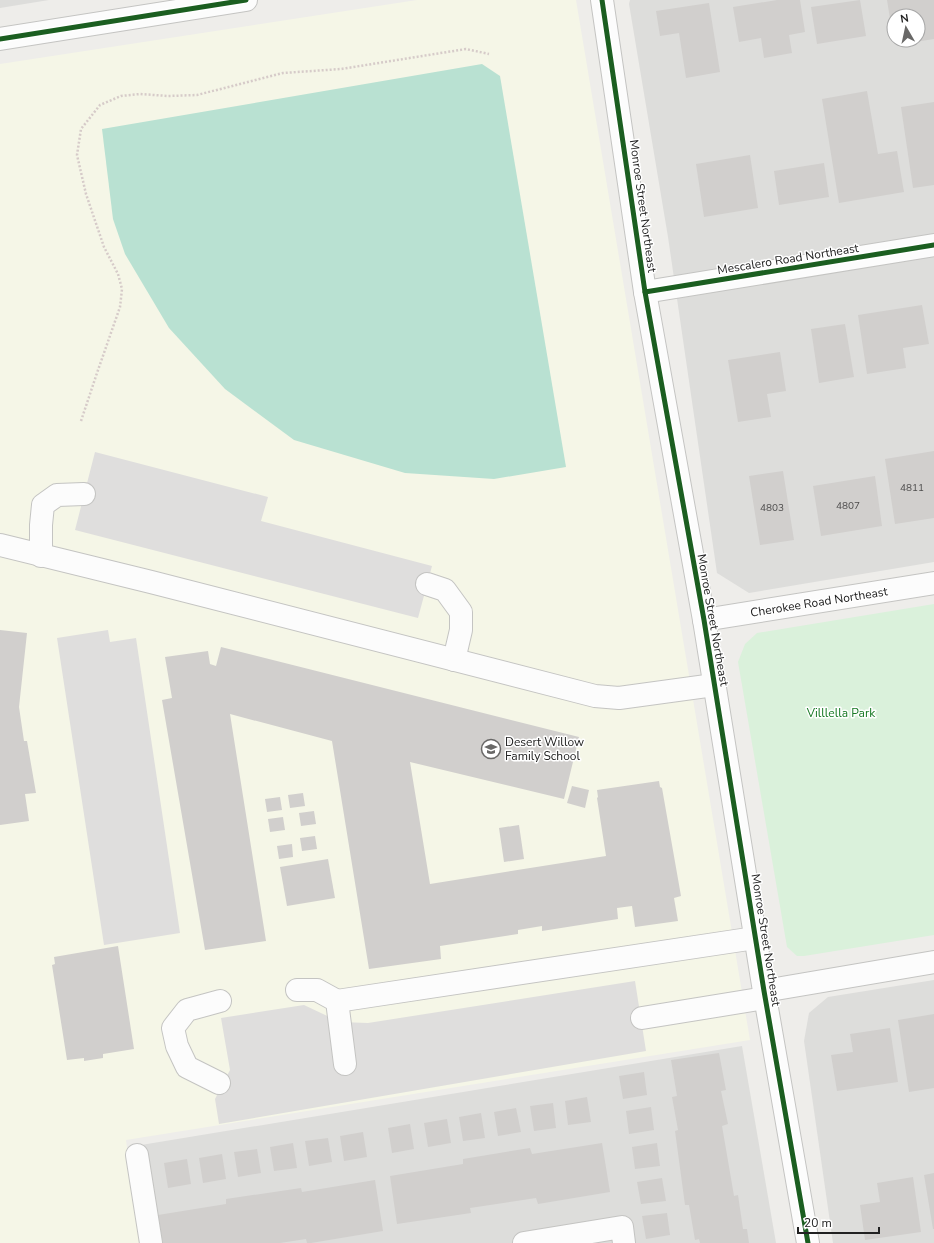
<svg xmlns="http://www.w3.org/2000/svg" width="934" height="1243" font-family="'Nunito Sans',sans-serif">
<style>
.residential{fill:#dddddb;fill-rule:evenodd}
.education{fill:#f5f6e7}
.park{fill:#daf1db}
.pitch{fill:#b9e1d2}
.parking{fill:#dfdedd}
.building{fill:#d1cfcd}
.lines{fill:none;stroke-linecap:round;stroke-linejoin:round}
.minor-casing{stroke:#c4c4c2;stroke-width:24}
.path{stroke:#d6cbc9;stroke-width:2.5;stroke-dasharray:2 2;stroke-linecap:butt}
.minor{stroke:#fcfcfc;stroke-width:22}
.cycleway-casing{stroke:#fff;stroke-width:8}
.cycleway{stroke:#1b5e20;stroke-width:5}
.labels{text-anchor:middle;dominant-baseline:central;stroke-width:3;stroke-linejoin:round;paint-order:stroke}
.number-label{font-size:10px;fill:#4d4c4c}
.street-label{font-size:12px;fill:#212121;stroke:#fff}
.park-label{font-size:12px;fill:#167823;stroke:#fff}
.poi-label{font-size:12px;fill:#212121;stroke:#fff;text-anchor:start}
</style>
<rect width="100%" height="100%" fill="#eeedea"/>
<g class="residential">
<polygon points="0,0 49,0 0,8"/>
<path d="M630,0H934V562L749,593L717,573L668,237L629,4ZM894,16H918V40H894Z"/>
<polygon points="934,980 934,1243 833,1243 804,1041 809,1013 828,997"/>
<polygon points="742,1046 776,1243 144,1243 129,1147"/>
</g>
<polygon class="education" points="417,0 576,0 750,1040 126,1140 140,1243 0,1243 0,64"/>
<polygon class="park" points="934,604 934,935 804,956 797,956 787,947 738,662 745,644 757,633"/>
<polygon class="pitch" points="482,64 500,76 566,467 494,479 405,473 294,440 225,389 169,328 125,254 113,219 102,129"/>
<g class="parking">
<polygon points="95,452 268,497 261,521 432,566 418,618 75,530"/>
<polygon points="108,630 110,642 136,638 180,933 104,945 57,638"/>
<polygon points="635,981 646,1051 219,1124 215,1099 230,1070 221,1018 304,1005 340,1022 368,1023"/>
</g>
<g class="building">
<polygon points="777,0 800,0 805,32 789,35 792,53 764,58 761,38 739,42 733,7"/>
<polygon points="860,0 866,36 817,44 811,7"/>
<polygon points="887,0 934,0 934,39 915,42 914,40 918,40 918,16 894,16 894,24 891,25"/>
<polygon points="709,3 720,72 686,78 679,33 660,36 656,11"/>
<polygon points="867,91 878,154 897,151 904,192 839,203 822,99"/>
<polygon points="934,102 934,185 913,188 901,107"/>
<polygon points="750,155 758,208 704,217 696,164"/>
<polygon points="824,163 829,197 779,205 774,171"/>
<polygon points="922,305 929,344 903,348 906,368 867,374 858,315"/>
<polygon points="845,324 854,377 819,383 811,329"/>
<polygon points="780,352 786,391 767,394 771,417 738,422 728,360"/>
<polygon points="934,451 934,518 895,524 885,459"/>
<polygon points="783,471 794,540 760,545 749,476"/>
<polygon points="875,476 882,526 821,536 813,486"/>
<polygon points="0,630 27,633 19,707 24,741 27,741 36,793 25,794 29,821 0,825"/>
<polygon points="221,647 579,737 564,799 410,762 430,884 606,856 597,798 598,797 597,790 659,781 660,787 662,788 681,896 674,898 678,921 635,927 632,906 617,908 618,919 542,931 542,926 518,930 518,934 440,946 441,959 369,969 332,741 230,714 266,941 205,950 162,700 172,698 165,657 208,651 210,664 216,666"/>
<polygon points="572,786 589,790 585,808 567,803"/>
<polygon points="303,793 305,806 290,808 288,795"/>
<polygon points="280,797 282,810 267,812 265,799"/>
<polygon points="314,811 316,824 301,826 299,813"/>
<polygon points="283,817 285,830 270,832 268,819"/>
<polygon points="519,825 524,859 504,862 499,828"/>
<polygon points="315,836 317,849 302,851 300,838"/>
<polygon points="292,844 293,857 279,859 277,846"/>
<polygon points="328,859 335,898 287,906 280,867"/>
<polygon points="118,946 134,1049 103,1054 103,1058 84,1061 84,1058 67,1060 52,965 55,964 54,957"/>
<polygon points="934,1014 934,1088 909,1092 898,1020"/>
<polygon points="890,1028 898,1082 837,1091 831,1055 853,1052 850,1034"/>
<polygon points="719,1053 726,1090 721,1091 728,1124 722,1126 734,1196 738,1195 743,1229 747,1229 749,1243 700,1243 699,1239 695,1240 689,1205 685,1205 675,1131 678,1130 672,1097 677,1096 671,1060"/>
<polygon points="644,1072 647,1095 623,1099 619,1076"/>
<polygon points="587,1097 591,1122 568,1125 565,1101"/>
<polygon points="553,1103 556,1128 534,1131 530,1106"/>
<polygon points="651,1107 654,1130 629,1134 626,1111"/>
<polygon points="516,1108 521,1132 498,1136 494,1112"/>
<polygon points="481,1113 485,1138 463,1141 459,1117"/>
<polygon points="447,1119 451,1143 428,1147 424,1123"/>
<polygon points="410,1124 414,1149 392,1153 388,1128"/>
<polygon points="363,1132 367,1157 344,1161 340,1136"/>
<polygon points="328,1138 332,1162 309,1166 305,1141"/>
<polygon points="293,1143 297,1168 274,1171 270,1147"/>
<polygon points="602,1143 610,1192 538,1204 536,1198 470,1208 471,1213 397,1224 390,1176 463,1164 463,1159 530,1148 532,1154"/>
<polygon points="657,1143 660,1166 635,1169 632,1147"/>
<polygon points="257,1149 261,1173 238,1177 234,1152"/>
<polygon points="222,1154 226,1179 203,1183 199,1158"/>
<polygon points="187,1159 191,1184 168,1188 164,1163"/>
<polygon points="934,1173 934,1229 933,1229 924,1175"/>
<polygon points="913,1177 921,1232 865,1240 860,1205 880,1202 877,1183"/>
<polygon points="662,1178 666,1201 641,1204 637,1182"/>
<polygon points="375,1180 383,1231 311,1243 307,1243 306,1239 280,1243 163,1243 158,1215 226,1204 226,1199 301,1188 302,1192"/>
<polygon points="667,1213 670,1235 646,1239 642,1216"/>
</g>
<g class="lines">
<defs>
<g id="minor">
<polyline points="602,0 645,292 704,620 764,991 808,1243"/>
<polyline points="0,39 246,0"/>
<polyline points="645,292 934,245"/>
<polyline points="0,545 151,582 595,696 619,698 714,685"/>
<polyline points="41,556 41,525 43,505 57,495 84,494"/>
<polyline points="427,584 445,590 461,612 461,630 454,660"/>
<polyline points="704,620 934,583"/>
<polyline points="297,990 317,990 337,1001 345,1064"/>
<polyline points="764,991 934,962"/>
<polyline points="337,1001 755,938"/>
<polyline points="642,1018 765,998"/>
<polyline points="219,1083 187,1067 177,1046 173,1028 187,1010 220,1001"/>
<polyline points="137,1155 151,1243"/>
<polyline points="524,1243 622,1227 624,1243"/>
</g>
</defs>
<use href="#minor" class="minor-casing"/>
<polyline class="path" points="81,421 97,373 120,307 122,289 118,274 104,247 86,194 77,155 81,129 100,105 121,96 140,94 168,96 197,95 283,73 341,69 466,49 489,54"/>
<use href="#minor" class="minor"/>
<defs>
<g id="cycleway">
<polyline points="602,0 645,292 704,620 764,991 808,1243"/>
<polyline points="0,39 246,0"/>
<polyline points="645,292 934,245"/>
</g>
</defs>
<use href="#cycleway" class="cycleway-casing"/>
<use href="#cycleway" class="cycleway"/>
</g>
<defs>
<symbol id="school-ring" viewBox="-11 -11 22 22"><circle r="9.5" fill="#fff" stroke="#696867" stroke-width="1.5"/><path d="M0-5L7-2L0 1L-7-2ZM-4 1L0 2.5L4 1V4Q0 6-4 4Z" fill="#696867"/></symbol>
</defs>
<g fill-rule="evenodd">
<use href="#school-ring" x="480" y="738" width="22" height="22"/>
</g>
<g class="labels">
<g class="number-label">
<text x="912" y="488">4811</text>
<text x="848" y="506">4807</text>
<text x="772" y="508">4803</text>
</g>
<g class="street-label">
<text transform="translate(643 206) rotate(82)">Monroe Street Northeast</text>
<text transform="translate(788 259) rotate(-9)">Mescalero Road Northeast</text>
<text transform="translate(819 602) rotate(-9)">Cherokee Road Northeast</text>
<text transform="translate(713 620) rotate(80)">Monroe Street Northeast</text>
<text transform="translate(766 940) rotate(81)">Monroe Street Northeast</text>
</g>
<g class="park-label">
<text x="841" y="713">Villlella Park</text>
</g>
<g class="poi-label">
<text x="505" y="742">Desert Willow<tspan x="505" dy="14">Family School</tspan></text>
</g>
</g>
<g transform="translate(906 28) rotate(351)"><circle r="19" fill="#ffffff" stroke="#a6a6a6"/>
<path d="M0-3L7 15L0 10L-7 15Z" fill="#696867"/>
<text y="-6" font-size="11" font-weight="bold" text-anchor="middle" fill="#212121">N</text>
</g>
<path d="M798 1227v6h81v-6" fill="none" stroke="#212121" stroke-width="2"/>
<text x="804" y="1227" font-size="12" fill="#212121" stroke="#ffffff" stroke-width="3" paint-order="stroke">20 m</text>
</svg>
